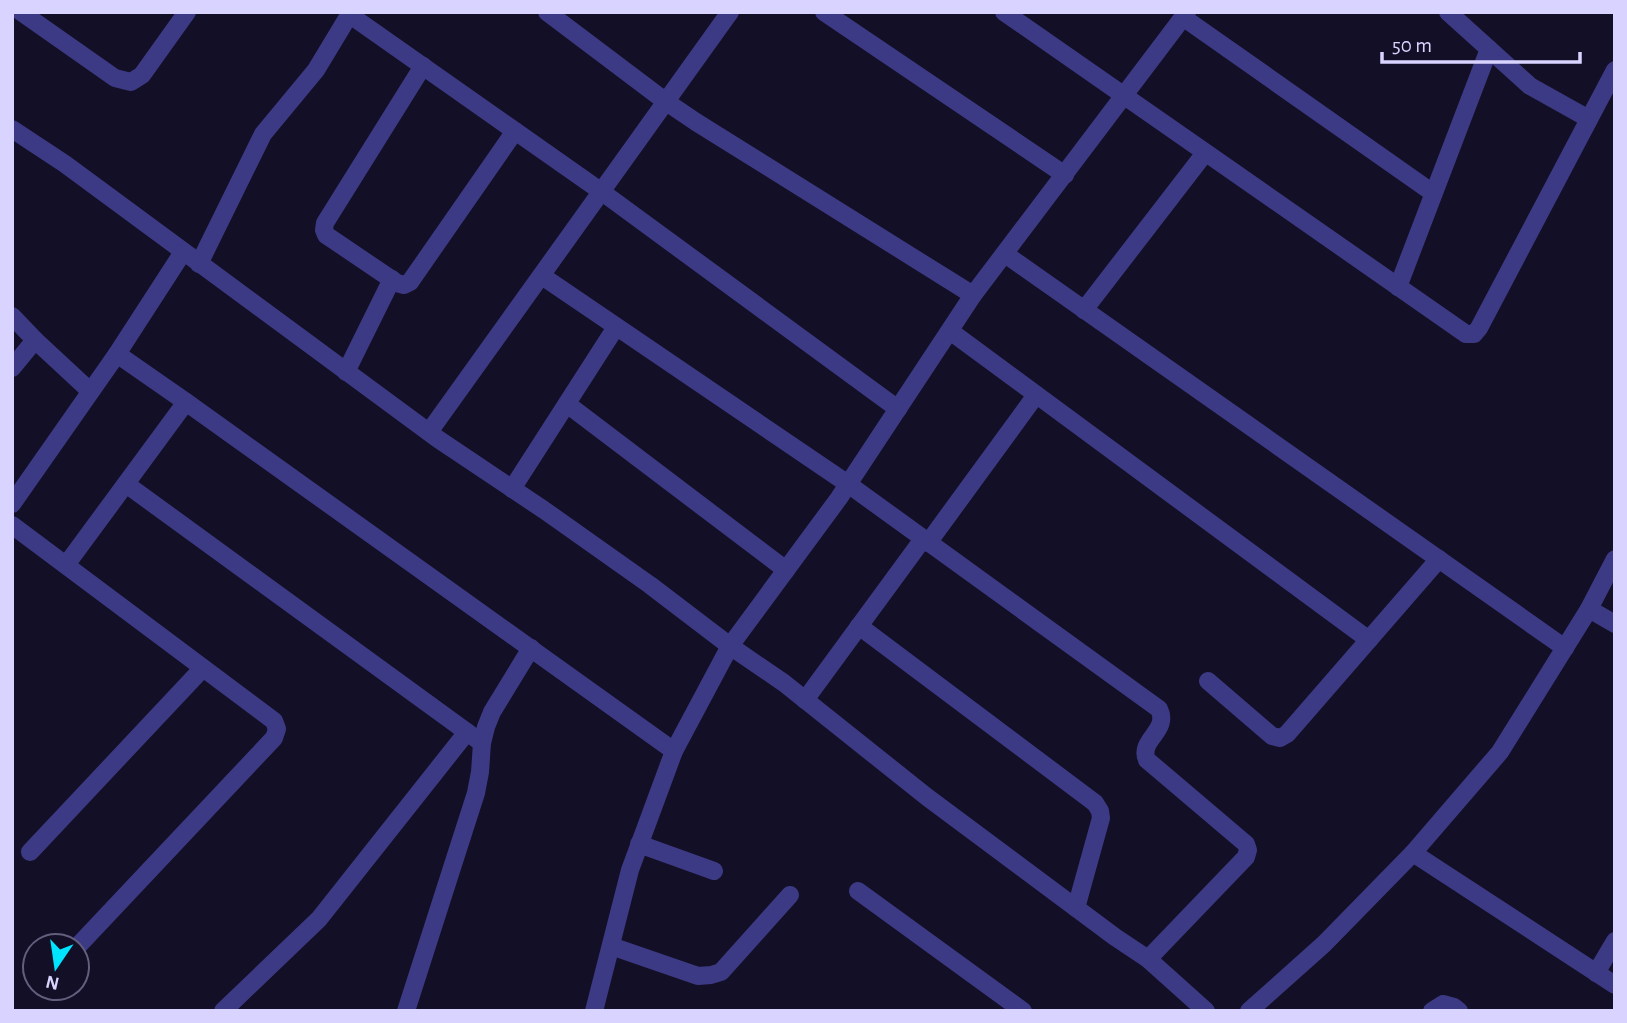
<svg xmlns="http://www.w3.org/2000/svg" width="1627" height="1023" font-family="'Alegreya Sans',sans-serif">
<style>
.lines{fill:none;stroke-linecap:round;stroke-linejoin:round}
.minor{stroke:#3d3a85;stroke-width:18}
</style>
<rect width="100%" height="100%" fill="#130f26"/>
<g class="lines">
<g class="minor">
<polyline points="21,12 115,78 131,82 142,75 187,12"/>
<polyline points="547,12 665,101 696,122 973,295 1187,12"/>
<polyline points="824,12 1065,175"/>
<polyline points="1004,12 1466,334 1474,334 1479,328 1615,70"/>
<polyline points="1448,12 1530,86 1589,119"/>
<polyline points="350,15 602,192 898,409"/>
<polyline points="1184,18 1433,193"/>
<polyline points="423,66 325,223 324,230 326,235 397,283 404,285 410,282 515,131"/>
<polyline points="12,129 65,164 438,439 544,510 650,585 730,646 784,683 927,797 1115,937 1148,959 1206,1011"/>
<polyline points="1005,254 1565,648"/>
<polyline points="199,264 263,134 316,70 351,12"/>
<path d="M542,276L848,484L1159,709C1170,731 1138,740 1147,760L1246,844L1248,850L1246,857L1148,959"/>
<polyline points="1398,287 1489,49"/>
<polyline points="1084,310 1205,153"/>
<polyline points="12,316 35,340 90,391"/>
<polyline points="950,331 1369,640"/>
<polyline points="117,354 186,402 674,751"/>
<polyline points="12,368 35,340"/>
<polyline points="346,372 392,279"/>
<polyline points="567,404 786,570"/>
<polyline points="429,432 730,12"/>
<polyline points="126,484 482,743"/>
<polyline points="512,489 616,327"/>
<polyline points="12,504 117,354 183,252"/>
<polyline points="12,525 274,721 277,729 274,738 77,947"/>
<polyline points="928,543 1036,395"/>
<polyline points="66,565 186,402"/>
<polyline points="1589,609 1615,624"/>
<polyline points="859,626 1095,803 1100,811 1101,818 1076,908"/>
<polyline points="1208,681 1272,736 1280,738 1287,734 1439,559"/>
<polyline points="805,700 923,539"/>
<polyline points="639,844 714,871"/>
<polyline points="30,852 203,668"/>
<polyline points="1413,853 1615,985"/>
<polyline points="858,891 1023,1011"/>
<polyline points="611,946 698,976 711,975 721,972 790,895"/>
<polyline points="1596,973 1615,941"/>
<polyline points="223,1011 319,919 467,732"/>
<polyline points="406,1011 476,793 480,772 482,743 486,727 492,712 531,648"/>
<polyline points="594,1011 630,870 674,751 730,646 839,498 973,295"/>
<polyline points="1249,1011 1324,944 1413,853 1500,752 1589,609 1615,559"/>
<polyline points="1432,1011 1443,1004 1454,1007 1459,1011"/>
</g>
</g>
<rect width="1627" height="1023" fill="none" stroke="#d9d4ff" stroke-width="28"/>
<g transform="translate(56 967) rotate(193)"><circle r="33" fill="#130f26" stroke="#625e7d" stroke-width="2"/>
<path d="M0-5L12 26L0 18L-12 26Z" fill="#00e5ff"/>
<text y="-10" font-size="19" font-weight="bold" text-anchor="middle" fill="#d9d4ff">N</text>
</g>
<path d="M1382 52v10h198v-10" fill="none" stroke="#d9d4ff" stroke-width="3.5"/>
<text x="1392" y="52" font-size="21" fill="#d9d4ff" stroke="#130f26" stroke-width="5" paint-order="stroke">50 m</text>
</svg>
